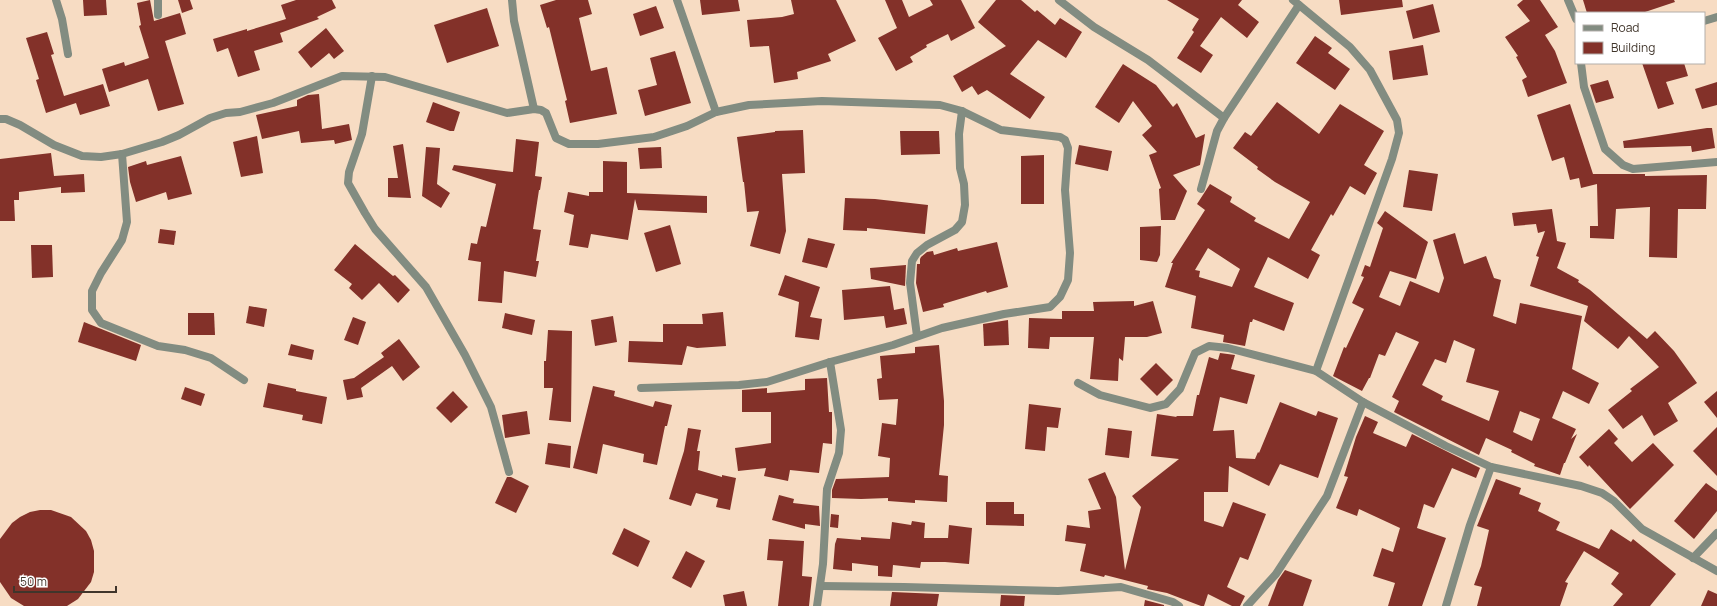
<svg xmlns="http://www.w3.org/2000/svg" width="1717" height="606" font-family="Manrope,sans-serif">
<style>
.building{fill:#833129;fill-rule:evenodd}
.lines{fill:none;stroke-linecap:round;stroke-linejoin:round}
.street{stroke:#828c81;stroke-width:8}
</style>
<rect width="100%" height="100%" fill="#f7dcc3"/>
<g class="building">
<polygon points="83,0 106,0 107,15 84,16"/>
<polygon points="150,0 154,21 180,13 186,34 165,41 184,104 158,111 148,79 109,92 102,69 124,62 125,66 149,58 139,26 141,25 137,3"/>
<polygon points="178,0 190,0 193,9 182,13"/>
<polygon points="296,0 332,0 336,8 317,17 319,19 280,33 283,42 254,51 260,70 238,77 228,48 217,52 213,39 247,29 247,31 286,19 281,5"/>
<polygon points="556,0 588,0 592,14 579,18 591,71 607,67 617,114 570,123 565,101 567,100 549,27 547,28 540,5"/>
<polygon points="700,0 738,0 740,11 702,15"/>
<polygon points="791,0 836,0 856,41 828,54 831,61 797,72 798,79 774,83 769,46 750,47 747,20 782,17 794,14"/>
<polygon points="885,0 902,0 909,17 933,5 930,0 961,0 975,28 951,41 948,34 926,45 927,47 910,57 913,62 896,71 878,38 897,28"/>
<polygon points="996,0 1021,0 1035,12 1037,10 1055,25 1060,18 1082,32 1066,58 1038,40 1010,74 1045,97 1030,119 987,90 978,95 972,86 962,92 953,76 1006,46 978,22"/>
<polygon points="1167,0 1242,0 1238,5 1259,22 1247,38 1221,17 1200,46 1213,55 1201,73 1177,58 1194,32 1192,30 1199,19"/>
<polygon points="1339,0 1402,0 1403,7 1341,15"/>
<polygon points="1523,0 1540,0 1558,27 1545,35 1555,51 1567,83 1528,97 1522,80 1527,77 1516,57 1518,56 1505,37 1530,21 1517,5"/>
<polygon points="1583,0 1674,0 1675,2 1642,13 1587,13"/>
<polygon points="1433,4 1440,32 1413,39 1406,11"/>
<polygon points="656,6 664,28 640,36 633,14"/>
<polygon points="487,8 499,46 447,63 434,25"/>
<polygon points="326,28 344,51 334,59 329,53 311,68 298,52"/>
<polygon points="47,32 54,54 51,55 64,96 103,84 110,106 80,115 76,103 46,113 36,80 39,79 26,38"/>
<polygon points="1315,36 1332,48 1328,53 1350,69 1335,90 1296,63"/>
<polygon points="1423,45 1428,75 1393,80 1389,51"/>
<polygon points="675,51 691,103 645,116 638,90 657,85 650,58"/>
<polygon points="1642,63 1684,63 1688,76 1666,82 1674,104 1658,109"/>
<polygon points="1123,64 1156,85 1173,107 1177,103 1196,138 1205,134 1200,165 1173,175 1187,191 1175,220 1161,220 1159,189 1161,188 1149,155 1157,152 1142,135 1152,126 1133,101 1119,123 1095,107"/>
<polygon points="1608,80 1614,98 1596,103 1590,85"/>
<polygon points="1717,82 1717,105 1702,109 1695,89"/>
<polygon points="319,94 322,129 349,124 352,140 335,144 334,140 301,143 299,131 262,139 256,115 297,106 297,100 308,95"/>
<polygon points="433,102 460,112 454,131 450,131 426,122"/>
<path d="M1277,102L1319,134L1340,104L1384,131L1364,165L1377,173L1365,195L1350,186L1333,216L1331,214L1311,250L1320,255L1308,279L1268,257L1254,287L1294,303L1284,331L1253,319L1252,322H1250L1245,346L1223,342L1224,335L1191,328L1196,296L1165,287L1173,263H1171L1205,210L1197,204L1210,184L1232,197L1230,202L1256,218L1254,221L1289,239L1310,202L1275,182L1257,169L1258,167L1233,148L1245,132L1251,136ZM1208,248L1240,269L1232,287L1199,277L1200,271L1195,270Z"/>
<polygon points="1570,104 1593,174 1645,174 1645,176 1707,175 1706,209 1678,209 1677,258 1649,257 1650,207 1616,209 1614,239 1590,238 1590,226 1598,226 1597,184 1581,188 1579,178 1570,180 1564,157 1552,161 1537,115"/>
<polygon points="1707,128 1712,128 1715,148 1692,152 1691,146 1624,148 1623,141"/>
<polygon points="803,130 805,173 782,174 786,231 780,254 750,246 759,211 747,212 744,182 743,182 737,137 775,132 775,131"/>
<polygon points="900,131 939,131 940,154 901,155"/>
<polygon points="257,136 263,173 241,177 233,142"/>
<polygon points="516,139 539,142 535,176 542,177 540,190 539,190 533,229 541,230 536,261 539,261 536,277 504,271 502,303 478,301 481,262 468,260 471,243 477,244 481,226 486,227 496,184 452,170 454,165 513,172"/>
<polygon points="403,144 411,198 388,197 388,178 398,178 393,146"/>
<polygon points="1079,145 1112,151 1108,171 1075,164"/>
<polygon points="426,147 440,148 437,184 450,193 441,208 422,196"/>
<polygon points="661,147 662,168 640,169 638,148"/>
<polygon points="51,153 54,176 84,174 85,192 61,193 61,187 19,192 19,200 14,200 15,221 0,221 0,159"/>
<polygon points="1044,155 1044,204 1021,204 1021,156"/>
<polygon points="181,156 192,194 168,200 166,192 136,202 130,182 128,167 146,161 147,165"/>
<polygon points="603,161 627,162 627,193 707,196 707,213 638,210 635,199 628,240 591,234 588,248 569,245 574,215 564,212 568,192 589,196 589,192 603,192"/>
<polygon points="1409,170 1438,174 1432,211 1403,207"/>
<polygon points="845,198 875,199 928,205 925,234 867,228 867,231 843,230"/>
<polygon points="1552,209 1557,241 1566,243 1557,268 1579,280 1578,282 1590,290 1647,339 1655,331 1674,351 1697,383 1668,403 1678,421 1654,436 1642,415 1623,429 1608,410 1632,391 1630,389 1659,367 1629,336 1618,349 1584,321 1588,306 1530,286 1539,257 1536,256 1545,231 1538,233 1536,224 1514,226 1512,213"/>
<path d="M1385,211L1428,242L1416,279L1390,271L1379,297L1400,306L1410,281L1439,293L1444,278L1433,240L1455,233L1464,264L1486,256L1494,278L1501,280L1493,316L1516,324L1520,303L1582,316L1572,369L1599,383L1589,404L1563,391L1552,418L1576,429L1571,439L1577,434L1565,463H1564L1560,475L1534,466L1535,464L1511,452L1512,450L1486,438L1479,455L1394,412L1399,401L1392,397L1419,342L1396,332L1385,356L1379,354L1370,378H1369L1362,391L1333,376L1344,347L1346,348L1364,309L1352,303L1364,277L1361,276L1365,265L1370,267L1383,228L1377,223ZM1454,340L1475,349L1466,382L1499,391L1489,421L1441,400L1443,396L1422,385L1435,359L1446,363ZM1520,411L1540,419L1532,441L1513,432Z"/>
<polygon points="670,225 681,264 656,272 644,233"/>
<polygon points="1161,226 1160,255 1157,262 1140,260 1140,227"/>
<polygon points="160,229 176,231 174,245 158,243"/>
<polygon points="808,238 835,244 827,268 802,262"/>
<polygon points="997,242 1008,287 987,293 986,291 943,304 944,307 923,312 916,283 917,264 920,264 920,259 921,257 927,252 933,251 934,255 957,248 958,251"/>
<polygon points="355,244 393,276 395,275 410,290 398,303 379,283 362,300 349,288 352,284 334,270"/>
<polygon points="31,245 52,245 53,277 32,278"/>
<polygon points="906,265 905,286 871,279 870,268"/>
<polygon points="785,275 820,287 810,317 822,319 819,340 795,337 799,302 778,295"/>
<polygon points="890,286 894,310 904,308 907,324 886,328 884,316 844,320 842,290"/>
<polygon points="1134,301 1134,306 1153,301 1162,333 1147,337 1125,337 1123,361 1119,358 1118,381 1090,379 1094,337 1050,337 1049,349 1028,348 1029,318 1062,319 1062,311 1094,311 1093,302"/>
<polygon points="249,306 267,309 264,327 246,323"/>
<polygon points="723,312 726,346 697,348 687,346 682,365 628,362 629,341 663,342 663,324 703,324 702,314"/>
<polygon points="188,313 214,313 215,335 188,335"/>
<polygon points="505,313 535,320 532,335 502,328"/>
<polygon points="613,316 617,342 595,346 591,320"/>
<polygon points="353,317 366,322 358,345 344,340"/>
<polygon points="1008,320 1009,345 984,346 983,324"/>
<polygon points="84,322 141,345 136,361 78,342"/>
<polygon points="548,330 572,331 571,422 549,420 553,388 544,388 544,361 546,361"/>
<polygon points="399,339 420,367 403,381 392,366 361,388 363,397 347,400 343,380 354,378 384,357 381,353"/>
<polygon points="291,344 314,350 312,360 288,355"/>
<polygon points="939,345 944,401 944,425 939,475 948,476 947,502 915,500 915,503 888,501 888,498 861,499 832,498 832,490 836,479 889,477 890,458 878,456 882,423 896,425 898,399 879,400 877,379 882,378 880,356 915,353 915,347"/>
<polygon points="1220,353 1235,355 1231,369 1255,375 1247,404 1220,397 1213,431 1234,430 1236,458 1255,459 1258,452 1259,453 1280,402 1316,416 1318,411 1338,418 1318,478 1280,464 1269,486 1229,466 1228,492 1204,492 1204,521 1223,527 1233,502 1266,514 1248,560 1240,557 1227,587 1245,596 1240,606 1232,606 1208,594 1204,606 1201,606 1167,593 1147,589 1148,586 1105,575 1104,577 1080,571 1086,544 1065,541 1067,525 1090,528 1088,511 1101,509 1088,479 1105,472 1116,497 1125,570 1141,507 1132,496 1179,459 1151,456 1157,414 1177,417 1176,416 1193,416 1197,395 1199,395 1209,357 1218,360"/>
<polygon points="1156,363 1173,380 1157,396 1140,379"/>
<polygon points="827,378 829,412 832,412 832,444 823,443 819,473 790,470 788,481 764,476 766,468 738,471 735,448 771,443 771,412 742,412 742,390 767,388 767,393 805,390 805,379"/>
<polygon points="268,383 296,389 296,391 327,397 322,424 302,420 303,415 263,407"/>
<polygon points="593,386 615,391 614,396 653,407 655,401 672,405 667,426 665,426 657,465 643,462 644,454 603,444 597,474 573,468"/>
<polygon points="185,387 205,394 201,406 181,399"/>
<polygon points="453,391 468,407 451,423 436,408"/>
<polygon points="1717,391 1717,418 1704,402"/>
<polygon points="1029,404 1061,408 1058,428 1047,427 1045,451 1025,449"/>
<polygon points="527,411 530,434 505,438 502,415"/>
<polygon points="1365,416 1378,422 1373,433 1406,447 1412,434 1480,468 1476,478 1452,468 1434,508 1424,504 1417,528 1446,538 1422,606 1388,606 1395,583 1373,576 1382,548 1393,552 1400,528 1359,509 1357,516 1336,508 1348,477 1344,476 1356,437"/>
<polygon points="1717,427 1717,476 1693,451"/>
<polygon points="688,428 701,430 697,451 700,451 698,470 722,477 722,475 736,478 730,510 716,507 718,499 696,493 691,506 669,499 684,451"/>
<polygon points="1108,428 1132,431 1129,458 1105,455"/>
<polygon points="1609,429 1618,439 1614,443 1632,462 1653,443 1674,465 1630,509 1589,465 1588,467 1579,457"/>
<polygon points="548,443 571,446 570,468 545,464"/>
<polygon points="507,477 511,477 529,486 516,513 495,503"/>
<polygon points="1496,479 1521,488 1519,494 1541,503 1538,511 1560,522 1556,530 1599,549 1611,529 1631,542 1633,539 1676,574 1650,606 1613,606 1623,594 1611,584 1619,573 1584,551 1565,582 1568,583 1560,606 1477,606 1482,587 1474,585 1481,566 1489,530 1477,526"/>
<polygon points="1706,483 1717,491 1717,511 1694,539 1674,521"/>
<polygon points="779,495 794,499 793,503 819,506 820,526 805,524 805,529 772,520"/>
<polygon points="986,502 1014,502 1014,514 1024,514 1024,526 986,525"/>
<polygon points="40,510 51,510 71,517 86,531 91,540 94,551 94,572 91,582 78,599 67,606 24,606 11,598 0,582 0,539 12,523 20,517 30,512"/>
<polygon points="831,514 839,515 838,528 830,527"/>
<polygon points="912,521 925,523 924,538 948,538 949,525 972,528 969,564 945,562 921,562 920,568 893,565 892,577 878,576 878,566 852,563 852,571 833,569 835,544 837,538 861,540 861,537 890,539 892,522 911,525"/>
<polygon points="624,528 650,541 638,567 612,554"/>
<polygon points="769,539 804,541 802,576 812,577 809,606 778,606 783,561 767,560"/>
<polygon points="686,551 705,561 691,588 672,578"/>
<polygon points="1285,570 1312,580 1303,606 1268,606 1278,580"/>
<polygon points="1708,590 1717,594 1717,606 1701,606"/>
<polygon points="744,591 747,606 725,606 723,595"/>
<polygon points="892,592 939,594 937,606 890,606"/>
<polygon points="1001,595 1025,596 1024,606 1000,606"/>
<polygon points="1145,600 1164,605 1164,606 1144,606"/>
</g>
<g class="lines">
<g class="street">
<polyline points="56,0 62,19 68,54"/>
<polyline points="158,0 158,15"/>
<polyline points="512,0 514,21 534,109"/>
<polyline points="677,0 716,112"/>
<polyline points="1059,0 1094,27 1148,60 1224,118"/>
<polyline points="1293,0 1350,47 1370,70 1397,120 1399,133 1392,159 1316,371"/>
<polyline points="1568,0 1576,19"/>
<polyline points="1704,21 1717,17"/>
<polyline points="1581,63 1584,87 1605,149 1623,165 1633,169 1717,162"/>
<polyline points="372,76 362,134 349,172 348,183 365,213 375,229 426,287 465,355 491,407 509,472"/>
<polyline points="0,119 6,119 20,125 54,145 82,156 101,157 122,154 162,142 179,135 210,118 226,113 240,112 273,103 342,76 385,77 507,113 534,109 541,110 546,113 556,138 569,144 598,144 654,137 687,126 716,112 749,105 822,101 940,105 962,111 1001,130 1060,137 1065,140 1068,148 1065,190 1070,253 1068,280 1060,297 1050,307 1004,314 942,328 893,345 830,362 767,382 739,385 641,388"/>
<polyline points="122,154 127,222 122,240 101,273 92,291 92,310 101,323 158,346 185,350 211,358 244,380"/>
<polyline points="1201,189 1217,131 1224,118 1299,5"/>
<polyline points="917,336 910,283 912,261 917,253 927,245 955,230 962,222 965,205 964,184 960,168 959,134 962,111"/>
<polyline points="1078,383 1100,395 1150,408 1166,404 1180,389 1195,353 1209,346 1228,348 1316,371 1363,402 1446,446 1491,467 1581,486 1602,493 1614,501 1642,529 1717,571"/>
<polyline points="1693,558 1717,533"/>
<polyline points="821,586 904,587 1058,591 1121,587 1173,602 1179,606"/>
<polyline points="817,606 823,564 827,489 839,453 841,430 830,362"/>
<polyline points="1247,606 1276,574 1327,496 1363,402"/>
<polyline points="1446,606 1470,525 1491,467"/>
</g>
</g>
<rect x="1575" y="12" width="130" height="52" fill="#ffffff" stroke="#b3aeaa"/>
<rect x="1583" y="25" width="20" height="6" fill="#828c81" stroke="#b3aeaa"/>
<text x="1611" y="32" font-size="12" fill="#40352b">Road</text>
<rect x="1583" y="42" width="20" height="12" fill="#833129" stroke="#b3aeaa"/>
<text x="1611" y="52" font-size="12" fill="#40352b">Building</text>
<path d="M14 586v6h102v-6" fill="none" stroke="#40352b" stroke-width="2"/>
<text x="20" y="586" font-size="12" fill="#40352b" stroke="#ffffff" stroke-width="3" paint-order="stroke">50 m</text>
</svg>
